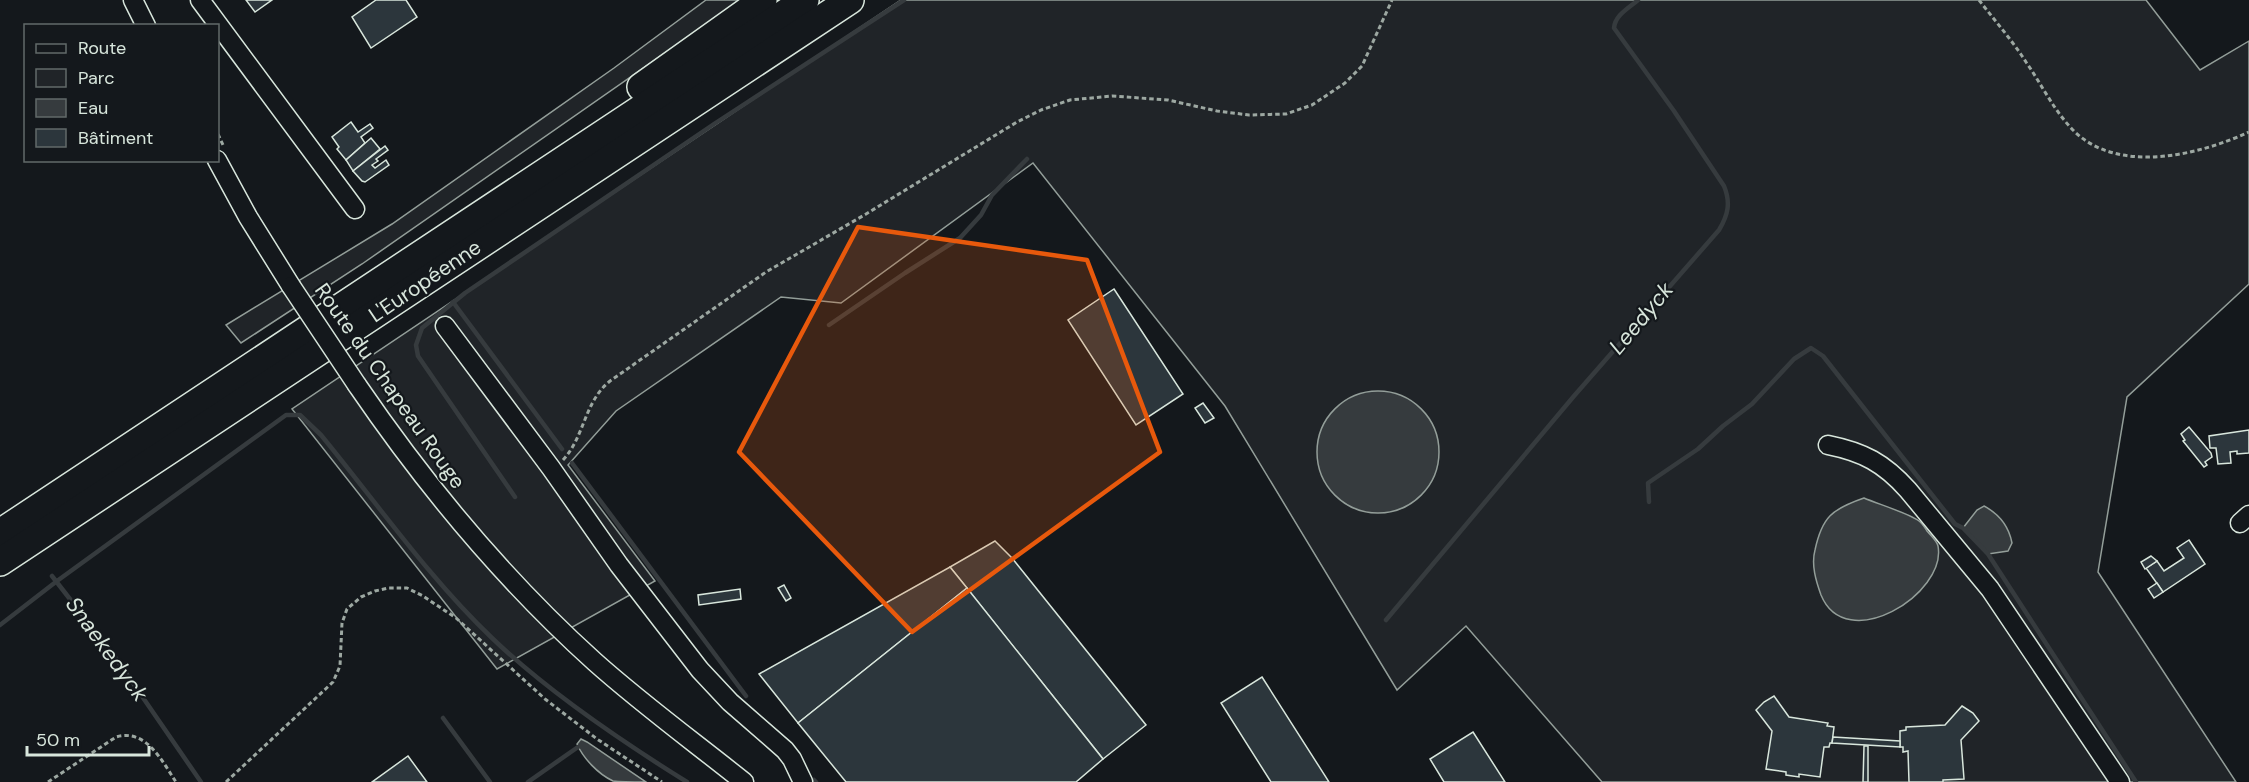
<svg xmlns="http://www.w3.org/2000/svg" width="2249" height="782" font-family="'DM Sans',sans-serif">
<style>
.green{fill:#202428;stroke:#939e99;stroke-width:1.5}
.water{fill:#363b3e;stroke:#939e99;stroke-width:1.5}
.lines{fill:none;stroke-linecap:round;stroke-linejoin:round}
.stream{stroke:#363b3e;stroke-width:4.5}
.building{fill:#2c363c;stroke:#d8e6dc;stroke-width:1.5}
.minor-casing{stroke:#d8e6dc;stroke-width:21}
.highway-casing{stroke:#d8e6dc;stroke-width:30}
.path{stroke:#9da8a2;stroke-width:3;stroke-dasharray:4.5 3;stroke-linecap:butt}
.minor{stroke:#14181c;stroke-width:18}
.highway{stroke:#14181c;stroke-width:27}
.minor-bridge-casing{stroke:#d8e6dc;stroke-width:21;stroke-linecap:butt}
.minor-bridge{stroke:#14181c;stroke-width:18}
.marked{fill:#e8590c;fill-opacity:0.2;stroke:#e8590c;stroke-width:4.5;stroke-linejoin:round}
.labels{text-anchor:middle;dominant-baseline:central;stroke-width:4.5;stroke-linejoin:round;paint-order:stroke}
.street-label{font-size:21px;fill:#d8e6dc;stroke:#14181c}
.water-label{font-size:22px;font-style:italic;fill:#d8e6dc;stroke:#14181c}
</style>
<rect width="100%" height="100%" fill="#14181c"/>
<g class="green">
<polygon points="706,0 741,0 362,264 241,343 226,325 392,224 614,68"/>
<polygon points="901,0 2146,0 2200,70 2249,41 2249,284 2127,397 2098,572 2236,782 1602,782 1466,626 1397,690 1225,406 1033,163 841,303 781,297 616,411 568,465 655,581 497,669 292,409"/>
</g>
<g class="water">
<circle cx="1378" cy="452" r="61"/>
<path d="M1864,498C1878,504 1908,513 1919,521C1922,523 1925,528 1927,531C1931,536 1937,541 1938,546C1947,594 1846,656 1821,595C1816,581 1811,565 1815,550C1822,517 1832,509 1864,498Z"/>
<path d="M1984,506C1999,514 2009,527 2012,543L2008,551L1988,554L1963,528L1977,510Z"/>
<path d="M581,739L587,742L646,782C637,782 621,782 613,781C598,774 583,758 577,744Z"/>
</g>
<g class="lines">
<g class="stream">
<polyline points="453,302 562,449"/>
<polyline points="829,325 905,273 960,238 981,215 992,195 1027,159"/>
<polyline points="572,463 746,696"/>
<polyline points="515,497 418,356 416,345 422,328 465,293 714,124 904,0"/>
<polyline points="1649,502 1648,483 1698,449 1723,426 1752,404 1794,359 1811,348 1823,356 1955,524 1963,528 1988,554 2136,782"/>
<polyline points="52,576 115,657 201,782"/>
<path d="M1386,620L1574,396L1719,230C1728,215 1731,203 1724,186L1674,111L1614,28C1615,15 1629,8 1638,0"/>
<path d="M0,625L57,581L286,415H300L321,435C376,502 429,578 492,638C547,691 621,741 687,782"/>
<polyline points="443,718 490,782"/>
<polyline points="814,780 816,782"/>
<polyline points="528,782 578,747"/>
</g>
</g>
<g class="building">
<polygon points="246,0 272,0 255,12"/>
<polygon points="376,0 406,0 417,17 371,48 352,17"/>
<polygon points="351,122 358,132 370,124 373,128 361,137 365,143 346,160 337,149 339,147 332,137"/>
<polygon points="371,138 380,149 353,171 346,160"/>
<polygon points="385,146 388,150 376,159 378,161 372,165 375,168 386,160 389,165 365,182 362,181 353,171"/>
<polygon points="1114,289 1183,394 1136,425 1068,320"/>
<polygon points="1203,403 1214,418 1205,423 1195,408"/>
<polygon points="2189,427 2211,453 2212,457 2205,462 2207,465 2204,467 2183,441 2185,440 2181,434"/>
<polygon points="2249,430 2249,453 2237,454 2237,451 2230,452 2231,463 2218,464 2216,448 2210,448 2209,436"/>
<polygon points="2189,540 2205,564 2163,592 2146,568 2157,561 2164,571 2184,558 2177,548"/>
<polygon points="995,541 1012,558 1146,725 1103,759 950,567"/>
<polygon points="2151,556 2157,561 2145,569 2141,562"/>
<polygon points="950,567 967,588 798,723 759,674"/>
<polygon points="2157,583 2163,592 2154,598 2148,589"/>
<polygon points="784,585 791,598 786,601 778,588"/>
<polygon points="967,588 1103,759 1076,782 846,782 798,723"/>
<polygon points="740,589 741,599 699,605 698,595"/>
<polygon points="1262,677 1329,782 1271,782 1221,703"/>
<polygon points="1774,696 1789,717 1828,723 1827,726 1834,727 1832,743 1830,743 1829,747 1824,747 1820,777 1799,774 1799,777 1786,775 1786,772 1766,769 1772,731 1756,710 1764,702"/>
<polygon points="1962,706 1973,713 1979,721 1961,740 1964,779 1943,780 1943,782 1909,782 1908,751 1903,752 1903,747 1900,747 1900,731 1906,730 1906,727 1945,725"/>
<polygon points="1473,732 1505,782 1444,782 1430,759"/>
<polygon points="1833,737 1900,741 1900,747 1832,743"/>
<polygon points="1864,746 1868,746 1868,782 1863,782"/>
<polygon points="408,756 427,782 372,782"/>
</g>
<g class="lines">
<defs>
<g id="minor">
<polyline points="133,0 146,26"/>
<polyline points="200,0 355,209"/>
<polyline points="217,160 248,217 291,286"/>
<polyline points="445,326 551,468 619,565 700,670 730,702 785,750 792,759 803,782"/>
<path d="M357,385C426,486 504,580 595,662C642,704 694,742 744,782"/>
<path d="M1828,445C1863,452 1884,463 1908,490L1990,589L2120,782"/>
<polyline points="2240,523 2249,515"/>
</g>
<g id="highway">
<polyline points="641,87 763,0"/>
<polyline points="0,533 805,0"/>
<polyline points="0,562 850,0"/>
</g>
</defs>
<use href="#minor" class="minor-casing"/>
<use href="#highway" class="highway-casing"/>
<g class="path">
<path d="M1979,0C1995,21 2012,40 2026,62C2042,85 2055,113 2076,133C2121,174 2199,155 2249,132"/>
<polyline points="218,134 223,145"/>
<path d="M563,460C585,436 584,402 610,381L766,272L866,214L1017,122L1041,110L1070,100L1112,96L1168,100L1217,111L1249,115L1286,114L1312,105L1345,83L1362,66L1392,0"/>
<path d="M48,782L116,737C146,728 162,761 176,782"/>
<polyline points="226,782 333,682 340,666 342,623 347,609 361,597 375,591 388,588 407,588 423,596 456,618 545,699 597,739 662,782"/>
</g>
<use href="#minor" class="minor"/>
<use href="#highway" class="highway"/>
<defs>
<polyline id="minor-bridge" points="291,286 357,385"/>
</defs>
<use href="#minor-bridge" class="minor-bridge-casing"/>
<use href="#minor-bridge" class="minor-bridge"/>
</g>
<path class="marked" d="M858,227L1087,260L1160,452L912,632L739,452Z"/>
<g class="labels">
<g class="street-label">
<text transform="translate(425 281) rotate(-34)">L'Européenne</text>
<text transform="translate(390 386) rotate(55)">Route du Chapeau Rouge</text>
</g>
<g class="water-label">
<text transform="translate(1641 318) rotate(-50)">Leedyck</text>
<text transform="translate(107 649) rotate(54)">Snaekedyck</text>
</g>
</g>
<rect x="24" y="24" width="195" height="138" fill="#14181c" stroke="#626a69" stroke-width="1.5"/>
<rect x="36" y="44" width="30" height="9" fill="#14181c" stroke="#626a69" stroke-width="1.5"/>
<text x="78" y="54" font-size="18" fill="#d8e6dc">Route</text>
<rect x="36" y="69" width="30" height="18" fill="#202428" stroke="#626a69" stroke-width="1.5"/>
<text x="78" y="84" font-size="18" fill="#d8e6dc">Parc</text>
<rect x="36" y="99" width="30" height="18" fill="#363b3e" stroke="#626a69" stroke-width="1.5"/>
<text x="78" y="114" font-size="18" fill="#d8e6dc">Eau</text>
<rect x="36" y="129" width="30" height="18" fill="#2c363c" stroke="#626a69" stroke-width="1.5"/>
<text x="78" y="144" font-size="18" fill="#d8e6dc">Bâtiment</text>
<path d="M27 746v9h122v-9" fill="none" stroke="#d8e6dc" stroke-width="3"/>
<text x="36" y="746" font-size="18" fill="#d8e6dc" stroke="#14181c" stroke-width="4.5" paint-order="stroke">50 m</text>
</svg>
